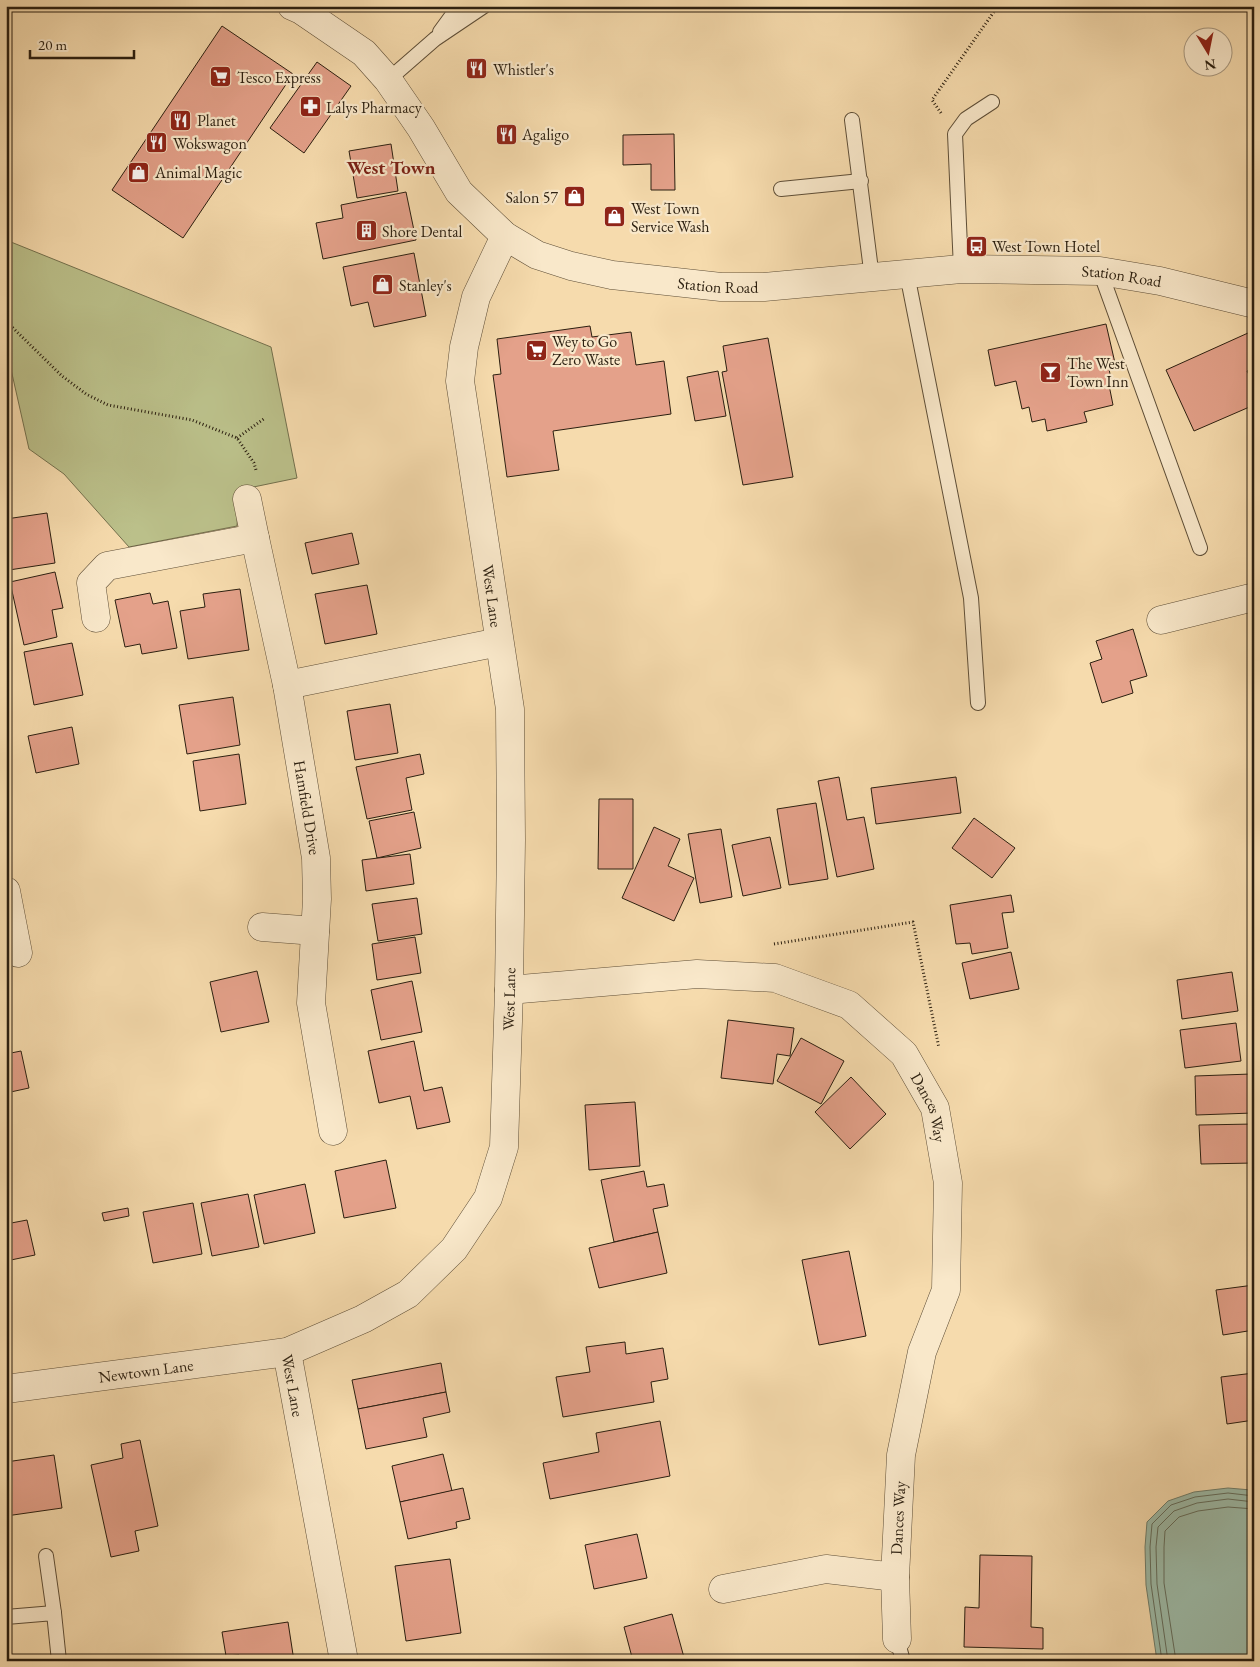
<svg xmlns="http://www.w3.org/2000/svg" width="1260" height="1667" font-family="'EB Garamond',serif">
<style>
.green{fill:#bbc08a;stroke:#73704d}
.water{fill:#9dbba8;stroke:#6f7d6b}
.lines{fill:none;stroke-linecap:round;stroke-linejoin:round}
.shore{stroke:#646d5c;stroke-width:1}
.building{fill:#e4a18a;stroke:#2b1f10}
.service-casing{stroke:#5e4e37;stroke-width:16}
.minor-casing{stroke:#5e4e37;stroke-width:29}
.tertiary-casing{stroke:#5e4e37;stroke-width:29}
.path{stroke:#2b1f10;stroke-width:3;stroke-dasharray:1 2.5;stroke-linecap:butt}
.service{stroke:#f9e8ca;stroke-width:14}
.minor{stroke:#f9e8ca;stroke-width:28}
.tertiary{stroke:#f9e8ca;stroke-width:28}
.labels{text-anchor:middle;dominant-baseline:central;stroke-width:4.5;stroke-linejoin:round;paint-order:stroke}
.poi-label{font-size:16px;fill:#2b1f10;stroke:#f9e8ca;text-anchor:start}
.street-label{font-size:16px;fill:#2b1f10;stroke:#f9e8ca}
.quarter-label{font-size:19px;font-weight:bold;fill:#7a1f14;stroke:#f9e8ca}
</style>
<rect width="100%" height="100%" fill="#f6dbad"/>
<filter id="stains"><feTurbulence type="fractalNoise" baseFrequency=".004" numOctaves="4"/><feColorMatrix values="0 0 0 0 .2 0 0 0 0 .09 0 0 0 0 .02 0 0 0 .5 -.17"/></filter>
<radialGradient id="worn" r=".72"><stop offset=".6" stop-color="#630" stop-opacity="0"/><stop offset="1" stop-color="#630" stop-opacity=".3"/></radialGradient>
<polygon class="green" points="6,240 271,347 297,478 239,490 237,526 129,547 64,474 29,449 8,356 6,356"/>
<polygon class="water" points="1228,1488 1251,1490 1254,1493 1254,1661 1157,1661 1146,1585 1145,1547 1147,1522 1168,1501 1194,1492"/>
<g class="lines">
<g class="shore">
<polyline points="1162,1661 1151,1584 1150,1547 1152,1524 1171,1505 1195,1497 1228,1493 1254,1496"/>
<polyline points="1168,1661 1157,1584 1156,1547 1158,1527 1174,1511 1197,1503 1228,1499 1254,1502"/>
<polyline points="1176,1661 1164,1583 1164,1547 1165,1531 1179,1517 1198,1511 1228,1507 1254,1509"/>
</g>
</g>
<g class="building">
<polygon points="222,26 293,74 183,238 112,190"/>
<polygon points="317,62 351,86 304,153 270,128"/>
<polygon points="674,134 675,190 651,190 651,164 623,165 623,135"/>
<polygon points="391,144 398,191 357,198 349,151"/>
<polygon points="406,192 416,240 323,259 316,223 343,218 341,205"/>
<polygon points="414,253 426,316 374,327 368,302 351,306 343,267"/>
<polygon points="1106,324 1115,363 1108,364 1112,384 1109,385 1113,405 1084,412 1087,422 1047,431 1045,419 1032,422 1029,407 1022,409 1016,381 995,386 988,350"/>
<polygon points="590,326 592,337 631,332 636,365 664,361 671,414 553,431 559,470 507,477 493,375 501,374 497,339"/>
<polygon points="1248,333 1254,347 1254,368 1247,371 1254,384 1254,405 1194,431 1166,370"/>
<polygon points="768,338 793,477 743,485 722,372 727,371 723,346"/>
<polygon points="718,371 726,416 695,421 687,377"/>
<polygon points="47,513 55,563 9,570 6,552 6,519"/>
<polygon points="352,533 359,564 312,574 305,543"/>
<polygon points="55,572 63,608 52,610 57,637 24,645 10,582"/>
<polygon points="367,585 377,634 325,644 315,594"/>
<polygon points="240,589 249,650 188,659 180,611 205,607 203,594"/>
<polygon points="150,593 153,604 168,601 177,648 142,654 140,644 125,647 115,600"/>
<polygon points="1133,629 1147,676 1130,681 1133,693 1102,703 1090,663 1102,659 1096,641"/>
<polygon points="72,643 83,695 34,705 24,652"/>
<polygon points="233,697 240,745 187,754 179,705"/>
<polygon points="390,704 398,753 355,760 347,711"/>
<polygon points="72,727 79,764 36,773 28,736"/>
<polygon points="239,754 246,804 200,811 193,761"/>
<polygon points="420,754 424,774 406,778 412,810 367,819 356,767"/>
<polygon points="839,777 847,820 864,817 874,869 837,877 818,781"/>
<polygon points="956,777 961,813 876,824 871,788"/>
<polygon points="599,799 633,799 633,869 598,869"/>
<polygon points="816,803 828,879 789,885 777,809"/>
<polygon points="414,812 421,848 377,858 369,821"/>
<polygon points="974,818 1015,848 992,878 952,848"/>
<polygon points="654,827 680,839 668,866 694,878 674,921 622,898"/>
<polygon points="721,829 732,897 700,903 688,834"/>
<polygon points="770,837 781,888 743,896 732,845"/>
<polygon points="410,854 414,884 366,891 362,860"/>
<polygon points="1011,895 1014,912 1002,913 1008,948 972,954 970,943 956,944 950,905"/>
<polygon points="417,898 422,934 378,941 372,904"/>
<polygon points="415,937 421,973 377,980 372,944"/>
<polygon points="1011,952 1019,989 970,999 962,963"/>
<polygon points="257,971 269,1022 221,1032 210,982"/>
<polygon points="1232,972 1238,1011 1182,1019 1177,980"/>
<polygon points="412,981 422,1032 381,1040 371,990"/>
<polygon points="728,1020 794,1028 790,1056 777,1054 773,1084 721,1078"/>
<polygon points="1236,1023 1241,1061 1185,1068 1180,1030"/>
<polygon points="801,1038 844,1061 821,1104 777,1081"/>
<polygon points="414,1041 424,1091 442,1087 450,1122 417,1129 410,1096 379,1103 368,1051"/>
<polygon points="21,1051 29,1088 6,1093 6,1054"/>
<polygon points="1251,1074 1253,1113 1196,1115 1195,1076"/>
<polygon points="851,1077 886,1114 850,1149 815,1112"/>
<polygon points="635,1102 640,1166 589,1170 585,1105"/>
<polygon points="1254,1124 1254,1163 1201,1164 1199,1125"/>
<polygon points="386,1160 396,1208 344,1218 335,1171"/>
<polygon points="644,1171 647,1187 664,1184 668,1206 653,1209 658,1232 614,1242 601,1180"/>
<polygon points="305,1184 315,1233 264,1244 254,1195"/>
<polygon points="248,1194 259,1247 212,1256 201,1203"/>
<polygon points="193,1203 202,1254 153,1263 143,1212"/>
<polygon points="128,1208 129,1216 104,1221 102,1213"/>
<polygon points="27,1220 35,1255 6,1261 6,1224"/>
<polygon points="658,1232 667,1273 599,1288 589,1248"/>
<polygon points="849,1251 866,1336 819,1345 802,1260"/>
<polygon points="1254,1285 1254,1330 1223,1335 1216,1290"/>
<polygon points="625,1342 626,1354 663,1348 668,1379 651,1382 654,1402 563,1417 556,1377 590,1372 586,1347"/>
<polygon points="441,1363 446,1392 358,1409 352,1380"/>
<polygon points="1254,1373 1254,1420 1227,1424 1221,1377"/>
<polygon points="446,1392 450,1412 423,1418 427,1437 366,1449 358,1409"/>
<polygon points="660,1421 670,1476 550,1499 543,1463 599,1452 596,1433"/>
<polygon points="140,1440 158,1526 135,1531 139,1551 111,1557 91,1465 123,1458 121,1444"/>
<polygon points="443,1454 452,1491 400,1502 392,1466"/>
<polygon points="54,1455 62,1508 6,1516 6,1462"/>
<polygon points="463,1488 470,1519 456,1522 457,1528 408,1539 400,1502"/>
<polygon points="637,1534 647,1578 594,1589 585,1545"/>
<polygon points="980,1555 1032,1556 1031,1627 1043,1628 1043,1649 964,1647 965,1607 979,1608"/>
<polygon points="450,1559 461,1633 406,1641 395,1566"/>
<polygon points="672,1614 685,1661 633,1661 624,1627"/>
<polygon points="288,1622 294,1661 240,1661 239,1655 226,1656 222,1632"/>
</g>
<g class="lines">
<defs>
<g id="service">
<polyline points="440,32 459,6"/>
<polyline points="388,80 435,39 484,6"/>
<polyline points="852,120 872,278"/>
<polyline points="781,189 861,181"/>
<polyline points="961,269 955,134 966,119 992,102"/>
<polyline points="1100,271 1200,548"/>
<polyline points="907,274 971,598 978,703"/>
<polyline points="46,1556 54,1613"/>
<polyline points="6,1617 54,1613 59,1661"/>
<polyline points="897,1639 903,1661"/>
</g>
<g id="minor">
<polyline points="247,499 255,538"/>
<path id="s1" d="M96,618L91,583L107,566L255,538L287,685L316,858L317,899L311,1003L333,1131"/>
<polyline points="1161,620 1254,597"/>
<polyline points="287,685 499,642"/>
<polyline points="6,891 18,953"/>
<polyline points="262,927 315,931"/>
<path id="s2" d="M509,990L697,974L775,978L849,1005L904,1054L935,1108L948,1183L946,1290L922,1352L901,1455L895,1577L826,1569L723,1589"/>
<polyline points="895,1577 897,1639"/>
</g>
<g id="tertiary">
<path id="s3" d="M292,6L301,10L364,53L388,80L421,128L459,192L505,236L537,255L571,266L612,275L721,287H764L961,269L1100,271L1160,281L1254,304"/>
<path id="s4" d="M287,1352L344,1661"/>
<path id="s5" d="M6,1389L287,1352L363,1319L408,1294L454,1249L488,1198L504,1147L509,990L511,840L510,709L460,381L464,347L476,297L505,236"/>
</g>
</defs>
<use href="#service" class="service-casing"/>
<use href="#minor" class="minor-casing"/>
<use href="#tertiary" class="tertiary-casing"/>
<g class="path">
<polyline points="941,113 932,100 998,6"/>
<polyline points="6,325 13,328 62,376 86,394 108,405 192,420 237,438 254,463 256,470"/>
<polyline points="237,438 265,418"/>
<polyline points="774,944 913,922 939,1048"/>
</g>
<use href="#service" class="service"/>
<use href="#minor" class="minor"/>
<use href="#tertiary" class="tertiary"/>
</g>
<defs>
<symbol id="restaurant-square" viewBox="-11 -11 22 22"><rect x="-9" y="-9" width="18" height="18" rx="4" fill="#8f2418" stroke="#f9e8ca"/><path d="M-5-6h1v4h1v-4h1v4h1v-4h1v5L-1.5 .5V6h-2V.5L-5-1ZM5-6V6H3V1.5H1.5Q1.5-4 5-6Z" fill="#fff"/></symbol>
<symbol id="supermarket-square" viewBox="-11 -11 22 22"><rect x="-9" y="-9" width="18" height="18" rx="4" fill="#8f2418" stroke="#f9e8ca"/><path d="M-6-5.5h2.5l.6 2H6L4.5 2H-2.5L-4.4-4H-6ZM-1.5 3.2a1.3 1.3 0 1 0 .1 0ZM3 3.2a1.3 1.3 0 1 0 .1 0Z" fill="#fff"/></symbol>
<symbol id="pharmacy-square" viewBox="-11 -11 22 22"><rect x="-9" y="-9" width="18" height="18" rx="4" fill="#8f2418" stroke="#f9e8ca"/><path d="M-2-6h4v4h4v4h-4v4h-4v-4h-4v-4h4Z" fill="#fff"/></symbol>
<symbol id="shop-square" viewBox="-11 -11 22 22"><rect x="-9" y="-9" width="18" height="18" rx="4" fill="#8f2418" stroke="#f9e8ca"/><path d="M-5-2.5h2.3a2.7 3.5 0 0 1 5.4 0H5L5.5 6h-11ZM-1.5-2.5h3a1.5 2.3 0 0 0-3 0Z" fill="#fff"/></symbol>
<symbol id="building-square" viewBox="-11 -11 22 22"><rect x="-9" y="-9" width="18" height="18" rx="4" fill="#8f2418" stroke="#f9e8ca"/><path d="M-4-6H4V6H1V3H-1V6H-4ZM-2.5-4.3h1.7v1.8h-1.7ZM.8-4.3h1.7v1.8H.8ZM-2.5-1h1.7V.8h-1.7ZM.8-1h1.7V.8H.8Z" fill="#fff"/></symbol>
<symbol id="bus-square" viewBox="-11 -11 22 22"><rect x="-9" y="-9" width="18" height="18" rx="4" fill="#8f2418" stroke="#f9e8ca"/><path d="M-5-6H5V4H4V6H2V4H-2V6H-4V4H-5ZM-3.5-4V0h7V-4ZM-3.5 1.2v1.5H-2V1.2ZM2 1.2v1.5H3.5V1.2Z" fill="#fff"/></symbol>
<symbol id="bar-square" viewBox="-11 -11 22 22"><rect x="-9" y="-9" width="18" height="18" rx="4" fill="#8f2418" stroke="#f9e8ca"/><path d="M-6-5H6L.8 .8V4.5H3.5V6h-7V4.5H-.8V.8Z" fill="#fff"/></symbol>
</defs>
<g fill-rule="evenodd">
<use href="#restaurant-square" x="464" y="56" width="25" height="25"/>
<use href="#supermarket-square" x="208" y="64" width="25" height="25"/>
<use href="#pharmacy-square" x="298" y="94" width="25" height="25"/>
<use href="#restaurant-square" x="168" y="108" width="25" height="25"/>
<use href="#restaurant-square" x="494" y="122" width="25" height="25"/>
<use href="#restaurant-square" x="144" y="130" width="25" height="25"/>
<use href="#shop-square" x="126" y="160" width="25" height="25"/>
<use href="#shop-square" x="562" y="184" width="25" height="25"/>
<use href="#shop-square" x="602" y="204" width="25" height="25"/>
<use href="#building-square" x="354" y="218" width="25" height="25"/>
<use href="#bus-square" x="964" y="234" width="25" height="25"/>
<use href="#shop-square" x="370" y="272" width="25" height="25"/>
<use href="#supermarket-square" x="524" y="338" width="25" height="25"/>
<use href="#bar-square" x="1038" y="360" width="25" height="25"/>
</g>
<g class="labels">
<g class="poi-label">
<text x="493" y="69">Whistler's</text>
<text x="237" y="77">Tesco Express</text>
<text x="326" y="107">Lalys Pharmacy</text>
<text x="197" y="120">Planet</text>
<text x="522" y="134">Agaligo</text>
<text x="173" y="143">Wokswagon</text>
<text x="155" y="172">Animal Magic</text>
<text x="558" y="197" text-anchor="end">Salon 57</text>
<text x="631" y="208">West Town<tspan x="631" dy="18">Service Wash</tspan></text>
<text x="382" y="231">Shore Dental</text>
<text x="992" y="246">West Town Hotel</text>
<text x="399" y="285">Stanley's</text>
<text x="552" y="341">Wey to Go<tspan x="552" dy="18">Zero Waste</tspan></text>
<text x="1067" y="363">The West<tspan x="1067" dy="18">Town Inn</tspan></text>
</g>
<g class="street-label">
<text stroke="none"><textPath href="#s3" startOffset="945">Station Road</textPath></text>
<text stroke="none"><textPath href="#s3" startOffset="540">Station Road</textPath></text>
<text transform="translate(492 596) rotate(82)">West Lane</text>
<text stroke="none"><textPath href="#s1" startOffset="484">Hamfield Drive</textPath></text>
<text stroke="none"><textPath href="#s5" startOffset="745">West Lane</textPath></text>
<text stroke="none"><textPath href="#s2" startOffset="479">Dances Way</textPath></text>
<text stroke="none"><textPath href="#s5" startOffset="141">Newtown Lane</textPath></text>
<text stroke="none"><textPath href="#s4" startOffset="34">West Lane</textPath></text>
<text transform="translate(898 1518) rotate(-87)">Dances Way</text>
</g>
<g class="quarter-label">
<text x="391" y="167">West Town</text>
</g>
</g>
<rect width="1260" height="1667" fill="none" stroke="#f6dbad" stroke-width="25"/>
<rect x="8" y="8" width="1245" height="1652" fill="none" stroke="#2b1f10" stroke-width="2.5"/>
<rect x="12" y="12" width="1235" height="1642" fill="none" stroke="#2b1f10"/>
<g transform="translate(1208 52) rotate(170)"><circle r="24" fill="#f9e8ca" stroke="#a79880"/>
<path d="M0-4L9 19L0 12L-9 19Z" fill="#8f2418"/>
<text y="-8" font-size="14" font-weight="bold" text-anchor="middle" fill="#2b1f10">N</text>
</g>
<path d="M30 50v8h104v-8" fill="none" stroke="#2b1f10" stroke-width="2.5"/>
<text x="38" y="50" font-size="15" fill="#2b1f10" stroke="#f9e8ca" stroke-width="4" paint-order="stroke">20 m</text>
<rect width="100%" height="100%" filter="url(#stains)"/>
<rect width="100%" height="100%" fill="url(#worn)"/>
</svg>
